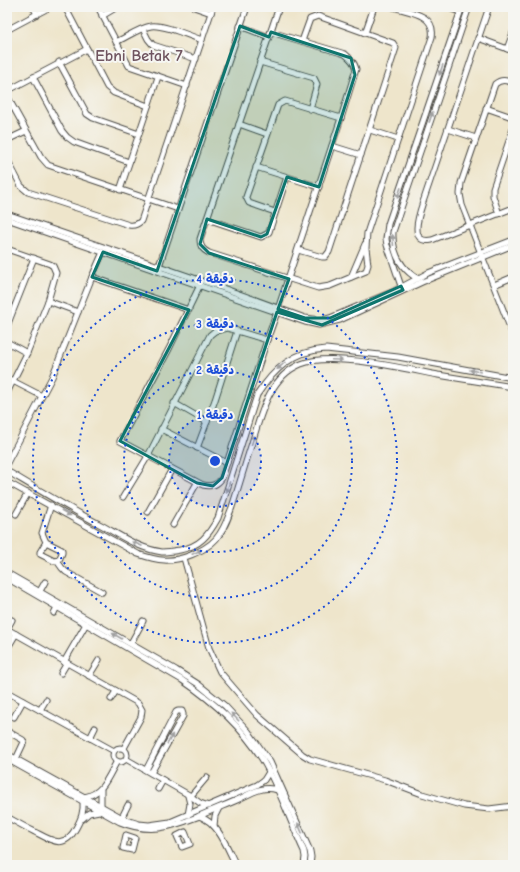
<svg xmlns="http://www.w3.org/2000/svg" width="520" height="872" font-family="'Comic Neue','Playpen Sans Arabic',sans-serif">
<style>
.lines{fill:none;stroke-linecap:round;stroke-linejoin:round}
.minor-casing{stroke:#484743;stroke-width:7}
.minor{stroke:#fff;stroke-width:5}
.oneway{fill:#a0a0a0}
.marked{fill:#0f766e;fill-opacity:0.2;stroke:#0f766e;stroke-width:3;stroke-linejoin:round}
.ring{fill:none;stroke:#1d4ed8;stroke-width:2;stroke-dasharray:2 4}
.labels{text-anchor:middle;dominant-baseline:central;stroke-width:4;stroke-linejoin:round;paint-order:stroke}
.district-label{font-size:16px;font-weight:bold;fill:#6f545f;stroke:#f6f6f2}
.centre{fill:#1d4ed8;stroke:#f6f6f2;stroke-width:2}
.ring-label{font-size:12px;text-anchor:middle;font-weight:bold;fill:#1d4ed8;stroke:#f6f6f2;stroke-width:4;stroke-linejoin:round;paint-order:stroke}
</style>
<rect width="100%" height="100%" fill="#f6f6f2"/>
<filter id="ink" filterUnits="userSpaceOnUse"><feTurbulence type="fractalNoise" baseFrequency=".025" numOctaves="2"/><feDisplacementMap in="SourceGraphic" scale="8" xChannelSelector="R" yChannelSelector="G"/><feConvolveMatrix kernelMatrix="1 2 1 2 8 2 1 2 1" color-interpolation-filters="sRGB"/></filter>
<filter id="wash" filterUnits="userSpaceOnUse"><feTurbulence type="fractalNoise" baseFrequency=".012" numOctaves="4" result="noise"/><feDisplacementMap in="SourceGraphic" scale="16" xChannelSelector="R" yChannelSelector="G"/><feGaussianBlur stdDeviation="0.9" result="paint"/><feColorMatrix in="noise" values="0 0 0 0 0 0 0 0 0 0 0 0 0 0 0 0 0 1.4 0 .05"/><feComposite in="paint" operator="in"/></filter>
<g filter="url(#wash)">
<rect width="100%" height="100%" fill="#eee5cb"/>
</g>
<g filter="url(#ink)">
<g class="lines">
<defs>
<g id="minor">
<polyline points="33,7 37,14"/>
<polyline points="65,7 107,87 114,93 148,106"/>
<polyline points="98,7 129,66 187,86"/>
<polyline points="194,7 211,13"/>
<path d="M279,7L200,239C200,247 203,250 209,253L318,288L330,286L366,271L368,265L366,248L367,233L432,37C436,14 409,12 393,7"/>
<polyline points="446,7 460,12"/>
<path d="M489,7L423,202C419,214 408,245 432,240L513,208"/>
<polyline points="102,16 117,7"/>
<polyline points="240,26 269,37"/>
<polyline points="143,29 148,39 153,45 196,59"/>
<polyline points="7,30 50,7"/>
<path d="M271,32L345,54C351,59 354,62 356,69L341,118L278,309"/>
<polyline points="365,33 374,7"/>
<polyline points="478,38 513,51"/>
<path d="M116,42C127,37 139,28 151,26C163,24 190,36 202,40"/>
<polyline points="507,49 513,33"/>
<polyline points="59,62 87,114 93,118 139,134"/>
<polyline points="260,62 314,78 317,84 310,109"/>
<polyline points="33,77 62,131 67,137 74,142 129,162"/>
<path d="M513,83C506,80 501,79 495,84L461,183L460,194L462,205L513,335"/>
<polyline points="7,91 87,49"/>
<polyline points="7,96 41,157 48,165 178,209"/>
<polyline points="486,108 509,116 513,118"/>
<polyline points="239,124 267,134"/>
<polyline points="448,129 476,138"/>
<polyline points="370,130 398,139"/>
<polyline points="7,140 26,131"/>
<polyline points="332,146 361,155"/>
<path d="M7,159L21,186L28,192L129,225C134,226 137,225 141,221L213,7"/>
<polyline points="256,167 319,187"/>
<polyline points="120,190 158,77"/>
<polyline points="275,212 249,203 246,197 278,105 285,101 341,118"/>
<polyline points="7,214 220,287 305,318 322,320 330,318 392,292 428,273 513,240"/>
<polyline points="499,214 493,196 493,188 513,129"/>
<polyline points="7,219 305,322 319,325 340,320 422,282 513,245"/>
<polyline points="207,219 261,237 267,234 269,232 287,177"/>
<polyline points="7,249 50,264 53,266 56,273 48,301 27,353 7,393"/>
<polyline points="298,250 322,257 325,257 329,252 396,48 393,43 318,16 310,19 302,41"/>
<polyline points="159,266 247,7"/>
<polyline points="92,277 189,310"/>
<polyline points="351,277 365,244"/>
<path d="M418,279C400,268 392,252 393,232L469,7"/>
<path d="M200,285L169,349L120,441L203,485C212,487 217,485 222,478L267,340L277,312"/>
<polyline points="494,285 513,277"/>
<polyline points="402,289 387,245 386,239 388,224 462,7"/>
<polyline points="48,301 78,312"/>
<polyline points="7,326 34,258"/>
<polyline points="7,342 27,353"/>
<polyline points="7,378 42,396"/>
<polyline points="174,403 207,422"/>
<polyline points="161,429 227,463"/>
<polyline points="197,448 215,400 237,331"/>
<polyline points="7,463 52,377 92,277 103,252"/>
<path d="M7,471C39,490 70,509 103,526C121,536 140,549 162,552C167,552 174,551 180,550C200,546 208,536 218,518L257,395C274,369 293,351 326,349L398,357L513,378"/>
<path d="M7,482L138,554C158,561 171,563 191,555C200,551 209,547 216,539C224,530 228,518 232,507C239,486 245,464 252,443C261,414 269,377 301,364C330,351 406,369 438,375C463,379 488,383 513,387"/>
<polyline points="123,497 148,456 210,335 215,331 227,328 267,340"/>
<polyline points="148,512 172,469"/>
<polyline points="16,514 28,493"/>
<polyline points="173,525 197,483"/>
<polyline points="46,542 40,552 40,554 54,561 59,560 62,553 62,550 46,542 42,533 51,505"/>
<polyline points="184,558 209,648 220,672 257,715 302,754 310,759 385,780 422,794 464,806 489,809 513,806"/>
<polyline points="57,561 62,568 66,572 102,592"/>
<polyline points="7,573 176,670 198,684 225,706 248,731 270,762 310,851 311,857 310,865"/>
<path d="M7,578L182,680C213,701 242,727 262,759C279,787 290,821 304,851L305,857L304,865"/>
<polyline points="40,591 45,582"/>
<polyline points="54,613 57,607"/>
<polyline points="7,629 138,703 142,710 141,717 124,748"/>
<polyline points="7,629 12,620"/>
<polyline points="131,643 143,621"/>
<polyline points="10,644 16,634"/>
<polyline points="64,662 86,624"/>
<polyline points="61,673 67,663"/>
<polyline points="89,676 99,660"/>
<polyline points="7,692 114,751"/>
<polyline points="111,699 116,691"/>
<polyline points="40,710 46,700"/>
<polyline points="14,717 23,701"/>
<polyline points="7,731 23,740 24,742 16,759"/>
<polyline points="90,738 95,728"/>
<circle cx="120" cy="755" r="7"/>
<polyline points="7,754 126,820 139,824 149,825 170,822 257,785 264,780 269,772"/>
<path d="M7,759L120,822C149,834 169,828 197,817C210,811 223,806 237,800C250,794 262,785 277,790"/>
<polyline points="126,759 189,795 200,803 209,806"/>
<polyline points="146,770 176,712 178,711 182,711 183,714 183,716 151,773"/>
<polyline points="158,789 163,780"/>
<polyline points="101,790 101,807"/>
<path d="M84,797C103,794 108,777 117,761"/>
<polyline points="190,797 207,777"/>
<polyline points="188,815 190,804 188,796"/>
<path d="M199,816C219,823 227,848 236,865"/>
<path d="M7,817C16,822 25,827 35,832C52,841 64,850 76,828C81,819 84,812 83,801"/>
<polyline points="122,817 128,805"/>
<polyline points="82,819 89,813 99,811"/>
<polyline points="214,826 215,816 219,808"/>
<polygon points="185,832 190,844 182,847 177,836"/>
<polygon points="126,835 135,838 132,850 123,848"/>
</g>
</defs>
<use href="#minor" class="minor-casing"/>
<use href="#minor" class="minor"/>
</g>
<defs><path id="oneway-solid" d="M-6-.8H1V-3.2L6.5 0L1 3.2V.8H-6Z"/></defs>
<g class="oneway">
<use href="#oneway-solid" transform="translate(441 70) rotate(109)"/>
<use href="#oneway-solid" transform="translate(431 117) rotate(-71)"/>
<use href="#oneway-solid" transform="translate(399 193) rotate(109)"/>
<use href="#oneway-solid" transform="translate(393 240) rotate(-95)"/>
<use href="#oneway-solid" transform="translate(337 360) rotate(3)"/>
<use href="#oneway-solid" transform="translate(281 366) rotate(138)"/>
<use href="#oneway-solid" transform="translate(475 371) rotate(-170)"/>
<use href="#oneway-solid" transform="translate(253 440) rotate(-72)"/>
<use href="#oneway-solid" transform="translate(228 487) rotate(107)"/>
<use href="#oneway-solid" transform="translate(66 513) rotate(30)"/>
<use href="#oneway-solid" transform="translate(137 544) rotate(-157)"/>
<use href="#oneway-solid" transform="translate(197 552) rotate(-25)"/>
<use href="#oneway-solid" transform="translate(117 636) rotate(-150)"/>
<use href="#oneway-solid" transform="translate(235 717) rotate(-134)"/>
<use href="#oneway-solid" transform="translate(170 739) rotate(-61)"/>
<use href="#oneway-solid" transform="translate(300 828) rotate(-114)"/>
</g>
</g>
<path class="marked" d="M240,26L269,37L271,32L351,58L355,75L319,187L287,177L267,234L261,237L207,219L200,244L209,253L289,279L278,309L305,318H330L401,286L403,290L322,325L277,312L222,478L213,486L197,483L120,441L189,310L92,277L103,252L157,271Z"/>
<circle cx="215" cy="461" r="46" fill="#1d4ed8" fill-opacity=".12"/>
<g class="ring">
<circle cx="215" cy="461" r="46"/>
<circle cx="215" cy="461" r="91"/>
<circle cx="215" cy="461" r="137"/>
<circle cx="215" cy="461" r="182"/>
</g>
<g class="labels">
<g class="district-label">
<text x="139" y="56">Ebni Betak 7</text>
</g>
</g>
<circle cx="215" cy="461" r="6" class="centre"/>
<g class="ring-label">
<text x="215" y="283">4 دقيقة</text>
<text x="215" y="328">3 دقيقة</text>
<text x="215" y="374">2 دقيقة</text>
<text x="215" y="419">1 دقيقة</text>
</g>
<rect width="520" height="872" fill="none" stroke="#f6f6f2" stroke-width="24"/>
</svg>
